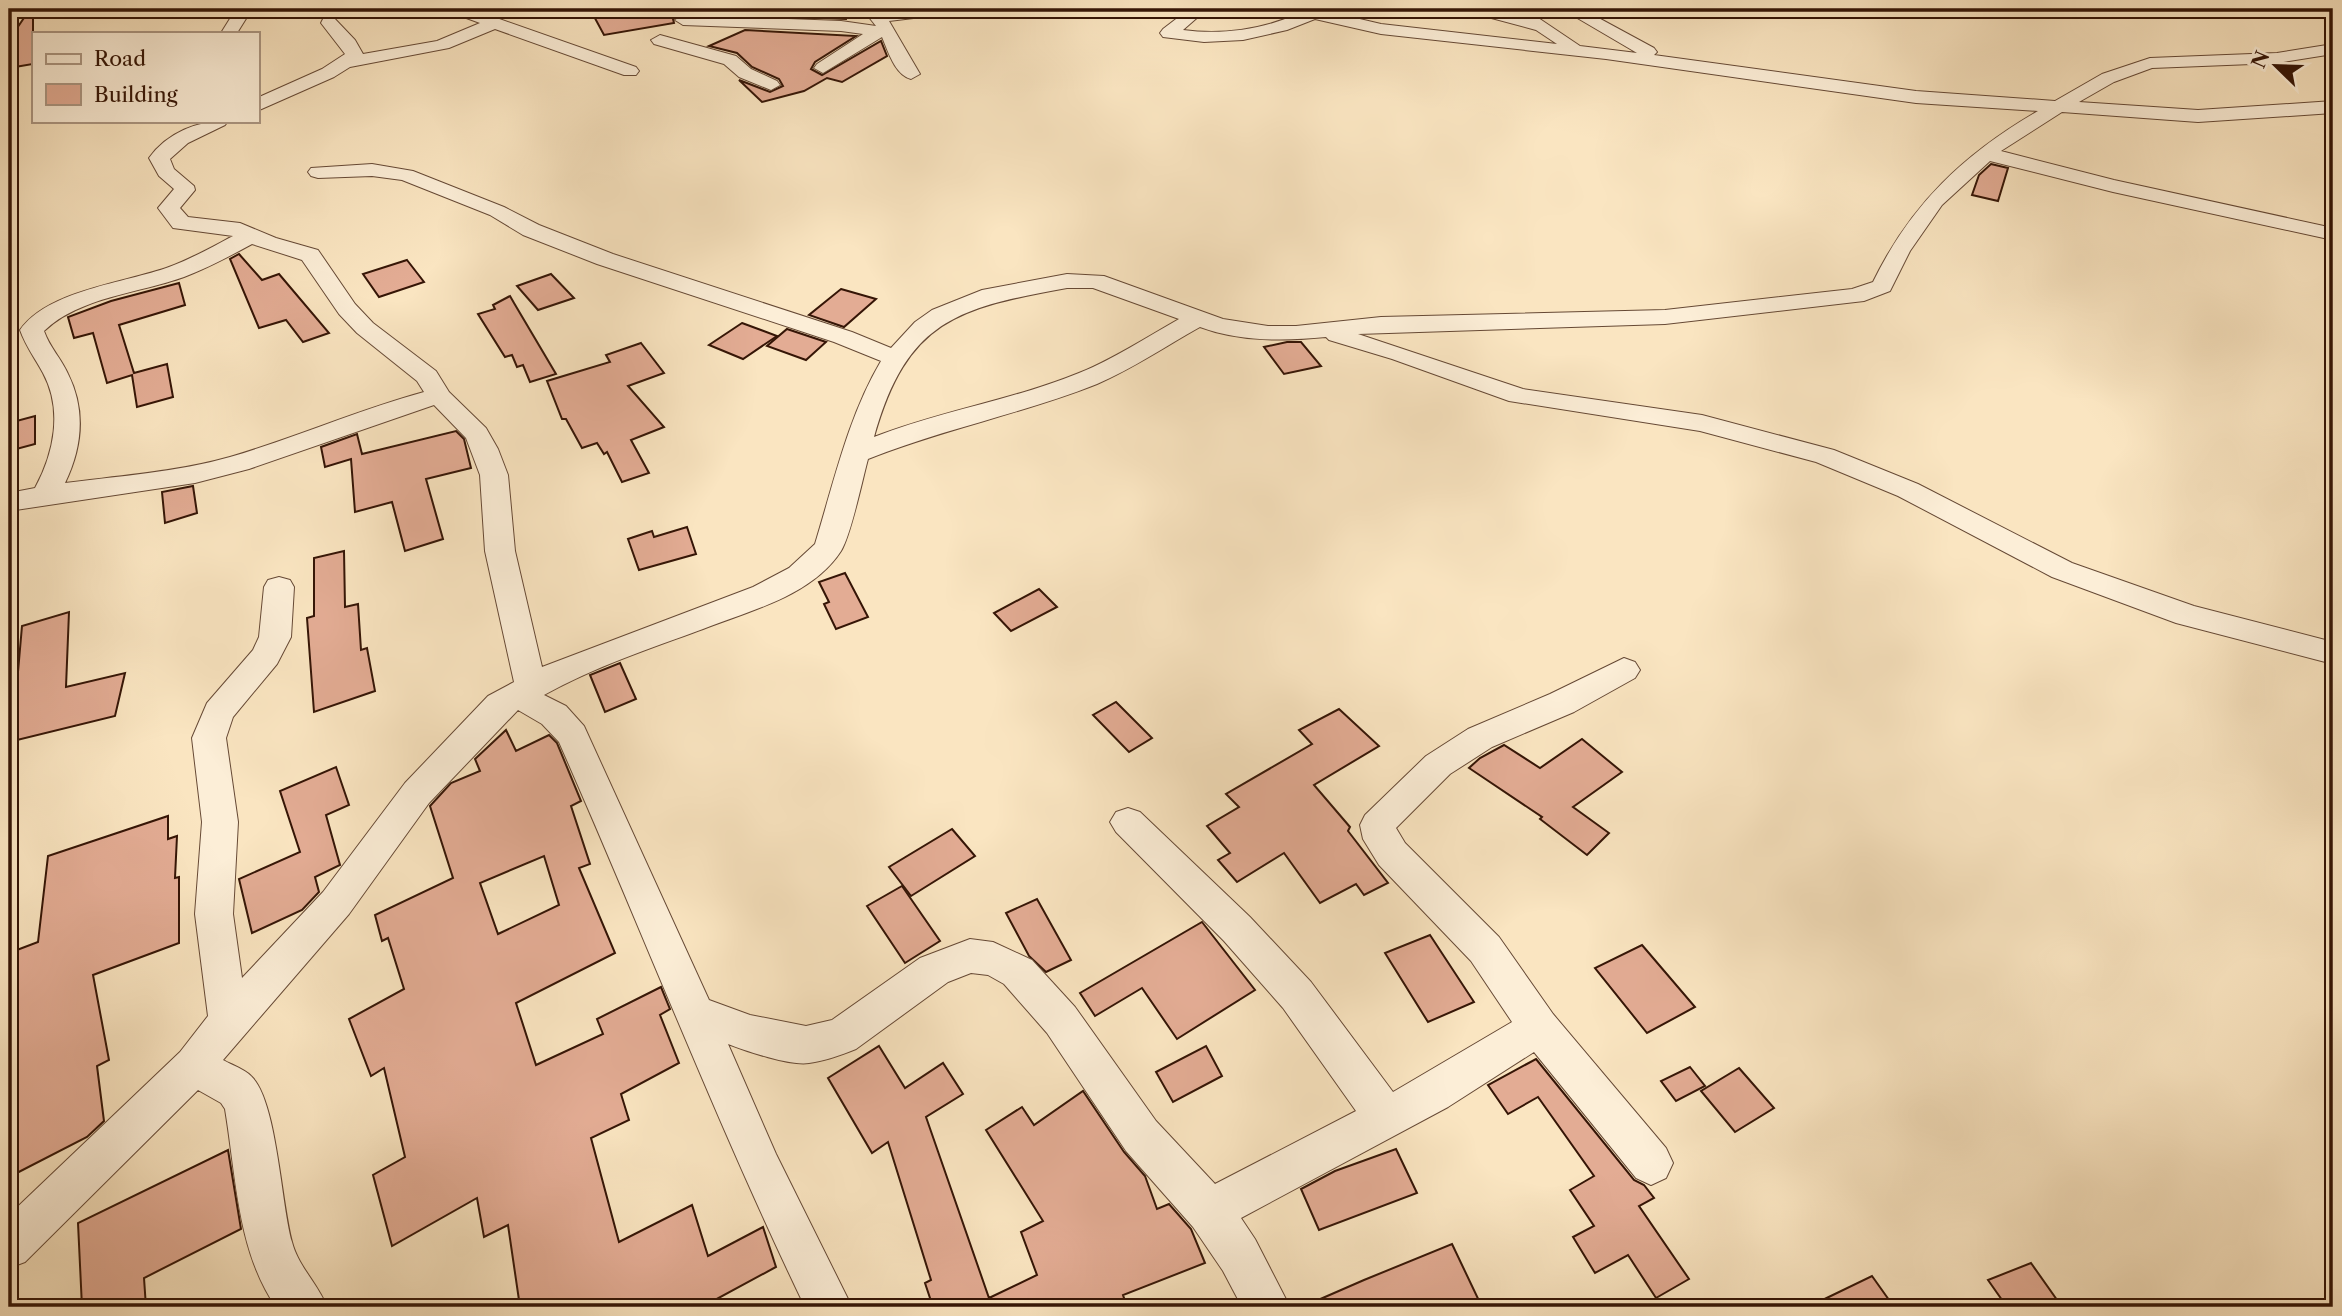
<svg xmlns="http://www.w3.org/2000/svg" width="2342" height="1316" font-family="'Libre Caslon Text',serif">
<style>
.building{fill:#e3ac94;stroke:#351506;stroke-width:2;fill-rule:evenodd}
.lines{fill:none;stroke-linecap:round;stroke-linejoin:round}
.street-casing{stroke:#664935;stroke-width:2}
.street{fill:#fceed7;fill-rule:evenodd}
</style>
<rect width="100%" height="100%" fill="#fae5c1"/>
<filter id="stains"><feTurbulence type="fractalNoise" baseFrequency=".00286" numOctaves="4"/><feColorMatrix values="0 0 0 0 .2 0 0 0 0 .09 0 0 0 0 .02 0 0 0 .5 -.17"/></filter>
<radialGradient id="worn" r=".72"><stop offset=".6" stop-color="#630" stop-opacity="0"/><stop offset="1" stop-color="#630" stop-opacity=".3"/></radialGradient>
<g class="building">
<polygon points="30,9 33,9 33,64 9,68 9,40"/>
<polygon points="590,9 675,9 676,17 673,19 674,23 604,35"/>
<polygon points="793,9 848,9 846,19 776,16"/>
<polygon points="745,30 856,36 815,62 811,69 822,75 881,41 887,56 842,82 827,78 804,91 762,102 739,80 770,92 783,86 779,79 752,67 737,53 709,46"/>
<polygon points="1991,164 2008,168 1998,201 1972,195 1979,175"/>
<polygon points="239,254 262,280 279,274 329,333 303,342 286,320 259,328 230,259"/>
<polygon points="407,260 424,282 379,297 363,274"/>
<polygon points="551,274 574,298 538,310 517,286"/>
<polygon points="179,283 185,305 119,325 134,373 167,364 173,397 137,407 132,375 107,383 93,333 74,338 68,317 111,301"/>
<polygon points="841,289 876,299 844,327 809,315"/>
<polygon points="510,296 514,303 556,374 530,382 523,365 517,367 512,355 505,357 478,314 495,309 493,305"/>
<polygon points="742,323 777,336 743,359 709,345"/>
<polygon points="787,329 826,342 806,360 767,346"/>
<polygon points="1287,342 1301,342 1321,366 1284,374 1264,347"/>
<polygon points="641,343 664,373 628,386 664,427 631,440 649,473 622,482 607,452 604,454 597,443 582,448 566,419 562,419 547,381 610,362 606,355"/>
<polygon points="35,416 35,444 9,451 9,423"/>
<polygon points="456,431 464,439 471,468 426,479 443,539 405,551 392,502 355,512 351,459 325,467 321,447 357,434 362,454"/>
<polygon points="193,486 197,513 165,523 162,492"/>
<polygon points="687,527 696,554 639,570 628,539 652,531 654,537"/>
<polygon points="344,551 345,607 358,604 361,650 367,648 375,691 314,712 307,618 314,616 314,558"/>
<polygon points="845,573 868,617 836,629 824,604 829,602 819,582"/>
<polygon points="1039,589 1057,607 1011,631 994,613"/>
<polygon points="69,612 66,687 125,673 115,716 9,742 9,708 15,706 22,626"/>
<polygon points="620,663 636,699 605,712 590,675"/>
<polygon points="1116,702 1152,738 1129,752 1093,715"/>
<polygon points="1339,709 1379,746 1314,785 1350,827 1348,831 1388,883 1364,895 1356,884 1320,903 1284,853 1237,882 1218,860 1230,853 1207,826 1239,807 1226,794 1312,744 1299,730"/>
<path d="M506,730L516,751L549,735L557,743L581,801L571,806L590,864L579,868L615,953L516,1003L536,1065L603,1034L597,1019L661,987L670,1009L660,1015L679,1063L621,1094L629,1120L591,1138L619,1242L692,1205L708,1256L763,1227L776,1267L702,1307H520L508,1225L484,1237L477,1198L392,1246L373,1175L405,1157L384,1068L371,1076L349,1019L404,989L388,938L382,941L375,915L453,878L430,806L451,783L480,771L475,759ZM544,856L559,905L498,934L480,883Z"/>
<polygon points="1582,739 1622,772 1573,807 1609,833 1587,855 1540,819 1542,817 1469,768 1480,758 1504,745 1540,768"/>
<polygon points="336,767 349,805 326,815 340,865 315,877 319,892 302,910 252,933 239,879 300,852 280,791"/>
<polygon points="168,816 168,839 177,836 175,878 179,877 179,943 93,975 109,1060 97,1066 104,1121 87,1137 9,1177 9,953 38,942 48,856"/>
<polygon points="952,829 975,856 911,896 889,867"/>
<polygon points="902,886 940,941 905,963 867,906"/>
<polygon points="1037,899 1071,960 1046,972 1029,956 1006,913"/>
<polygon points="1202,922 1255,990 1177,1039 1142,988 1095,1016 1080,993"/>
<polygon points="1430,935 1474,1002 1428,1022 1385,953"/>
<polygon points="1642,945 1695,1007 1647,1033 1595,968"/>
<polygon points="879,1046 905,1088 943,1063 963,1094 926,1117 989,1298 1037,1275 1021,1232 1043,1221 986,1130 1022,1107 1034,1125 1083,1091 1124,1152 1145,1176 1157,1209 1169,1204 1191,1229 1205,1263 1123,1295 1127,1307 933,1307 925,1283 931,1280 888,1142 872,1153 828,1078"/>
<polygon points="1206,1046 1222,1076 1173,1102 1156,1072"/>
<polygon points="1536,1059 1634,1180 1644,1185 1654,1198 1639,1206 1689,1279 1656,1298 1628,1255 1595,1273 1573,1237 1594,1226 1570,1190 1594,1176 1538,1097 1508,1114 1488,1085"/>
<polygon points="1690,1067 1705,1086 1676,1101 1661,1081"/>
<polygon points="1739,1068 1774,1108 1735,1132 1701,1091"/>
<polygon points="1396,1149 1417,1193 1319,1230 1301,1189 1335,1171"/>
<polygon points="228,1150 241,1229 144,1278 146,1307 82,1307 78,1223"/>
<polygon points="1452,1244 1482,1307 1302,1307 1364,1280"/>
<polygon points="2031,1263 2062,1307 2007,1307 1988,1280"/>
<polygon points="1872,1276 1894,1307 1808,1307"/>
</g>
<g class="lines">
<defs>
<g id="street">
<polygon points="236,9 252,9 237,33 221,33"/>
<polygon points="448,9 471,9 636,67 639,71 636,75 624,75 495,29 449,48 350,67 334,77 257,111 257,98 322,69 345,54 321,23 323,19 335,19 355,40 363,54 437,41 480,23 450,12"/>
<path d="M906,9H954L946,14L889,21L920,74L911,79C895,75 888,51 882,37L823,73L814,68L817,64L863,34L841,31L683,25L675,20L683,15L841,21L876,26L868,16L870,12Z"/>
<path d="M1189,9H1207L1183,30C1221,35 1262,30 1297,14L1289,12L1287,9H1317L1381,24L1557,44L1536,30L1469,12L1467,9H1492L1511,15L1506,9H1525L1580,46L1637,53L1562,9H1582L1654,48L1657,52L1654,55L1916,91L2055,101L2102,74L2150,58L2277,53L2333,44V54L2277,63L2152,68L2114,82L2079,102L2198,110L2333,101V113L2198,122L2062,112L2001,151L2114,180L2333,228V240L2113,192L1990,161L1942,205L1910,251L1890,291L1864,301L1665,324L1358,334L1523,389L1702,415L1834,450L1918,484L2072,563L2194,606L2333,642V664L2176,623L2052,577L1898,496L1816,462L1700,431L1509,401L1392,359L1329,340L1326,337C1285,341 1240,342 1200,327C1166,346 1132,369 1097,384C1022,414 942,429 868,459C862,481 851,535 841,551C812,596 749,611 703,629C649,649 594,667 544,695L566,706L584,726L709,1000L750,1015L806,1026L832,1020L920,958L970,939L993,942L1032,960L1075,1007L1156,1121L1215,1184L1356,1111L1283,1008L1224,941L1116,832L1110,822L1116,812L1128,808L1140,812L1250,917L1311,982L1393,1092L1512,1022L1471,961L1379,865L1363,839L1360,825L1365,815L1426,756L1468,729L1550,694L1624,658L1635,662L1640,670L1635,678L1574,712L1492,747L1450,774L1396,828L1405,843L1499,937L1553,1014L1666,1148L1673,1163L1666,1178L1651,1185L1636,1178L1534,1052L1448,1107L1241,1218L1255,1239L1290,1307H1242L1223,1271L1193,1227L1126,1151L1047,1033L1004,984L988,975L971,973L948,982L856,1049C841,1055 825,1061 809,1063C790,1066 746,1051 728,1044L776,1154L852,1307H805C716,1122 642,930 559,742L542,724L518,710L429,803L349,914L223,1060C232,1065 244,1069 251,1076C277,1100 281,1204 292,1242C298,1266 318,1284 327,1307H276C237,1251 236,1174 225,1109L221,1103L198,1090L25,1262L9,1268V1215L180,1052L208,1016L195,914L202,822L192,738L207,703L253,650L259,637L264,587L268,580L279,577L290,580L294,587L291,637L277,664L233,717L226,738L238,822L233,914L242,978L323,892L405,783L488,696L514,682L485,551L480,475L466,438L434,405L249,469L195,483L9,511V493L35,488C54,453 63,410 43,373C35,358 26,347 20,330C48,290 125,283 169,267C191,259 212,247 233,236L173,228L158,208L174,189L159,176L149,158C167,133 198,120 228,121L225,125L188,143L170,159L174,169L194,186L195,190L180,208L188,217L240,223L276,238L318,250L355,304L373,323L436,371L449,392L486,428L498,449L508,475L515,551L542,667L753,587L789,568L815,544C834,482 848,417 881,361L834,342L597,264L523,235L490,215L402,180L372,176L318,178L311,176L308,172L311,168L372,164L413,171L504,207L539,225L613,254L852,332L891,348L915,322L932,310L982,290L1067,274L1104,276L1223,319L1268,326H1296L1381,317L1665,310L1852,289L1873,282C1911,204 1964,154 2038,111L1916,103L1606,59L1381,34L1315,19L1287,30L1243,40L1204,42L1163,37L1160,33L1163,29ZM252,244L302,260L339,314L357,333L417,381L424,392C358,410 295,438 230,457C177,472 120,476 65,483C82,448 86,410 68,374C61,358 50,348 44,331C79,297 140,293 184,277C208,268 230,256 252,244ZM1067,288H1093L1179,319C1147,337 1114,359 1079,373C1013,400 940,411 874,437C907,320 957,308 1067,288Z"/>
<polygon points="660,35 736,56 751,69 777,81 780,85 771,90 739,77 724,64 654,44 651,40"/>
</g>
</defs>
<use href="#street" class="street-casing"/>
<use href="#street" class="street"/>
</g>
<rect width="2342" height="1316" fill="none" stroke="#fae5c1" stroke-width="35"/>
<rect x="10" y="10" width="2321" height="1295" fill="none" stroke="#351506" stroke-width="3.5"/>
<rect x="18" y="18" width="2307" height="1281" fill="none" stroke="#351506" stroke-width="2"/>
<rect x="32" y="32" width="228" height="91" fill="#fceed7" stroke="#ac9783" stroke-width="2"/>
<rect x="46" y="54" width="35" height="10" fill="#fceed7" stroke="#ac9783" stroke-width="2"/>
<text x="94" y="66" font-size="21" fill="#351506">Road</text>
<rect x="46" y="84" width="35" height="21" fill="#e3ac94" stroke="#ac9783" stroke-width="2"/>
<text x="94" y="102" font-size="21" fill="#351506">Building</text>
<g transform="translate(2276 66) rotate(293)" stroke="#fceed7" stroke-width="5" paint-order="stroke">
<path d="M0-5L12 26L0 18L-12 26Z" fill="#351506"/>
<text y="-10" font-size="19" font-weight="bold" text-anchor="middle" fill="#351506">N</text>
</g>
<rect width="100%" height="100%" filter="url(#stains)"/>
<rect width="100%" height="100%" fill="url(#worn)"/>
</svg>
